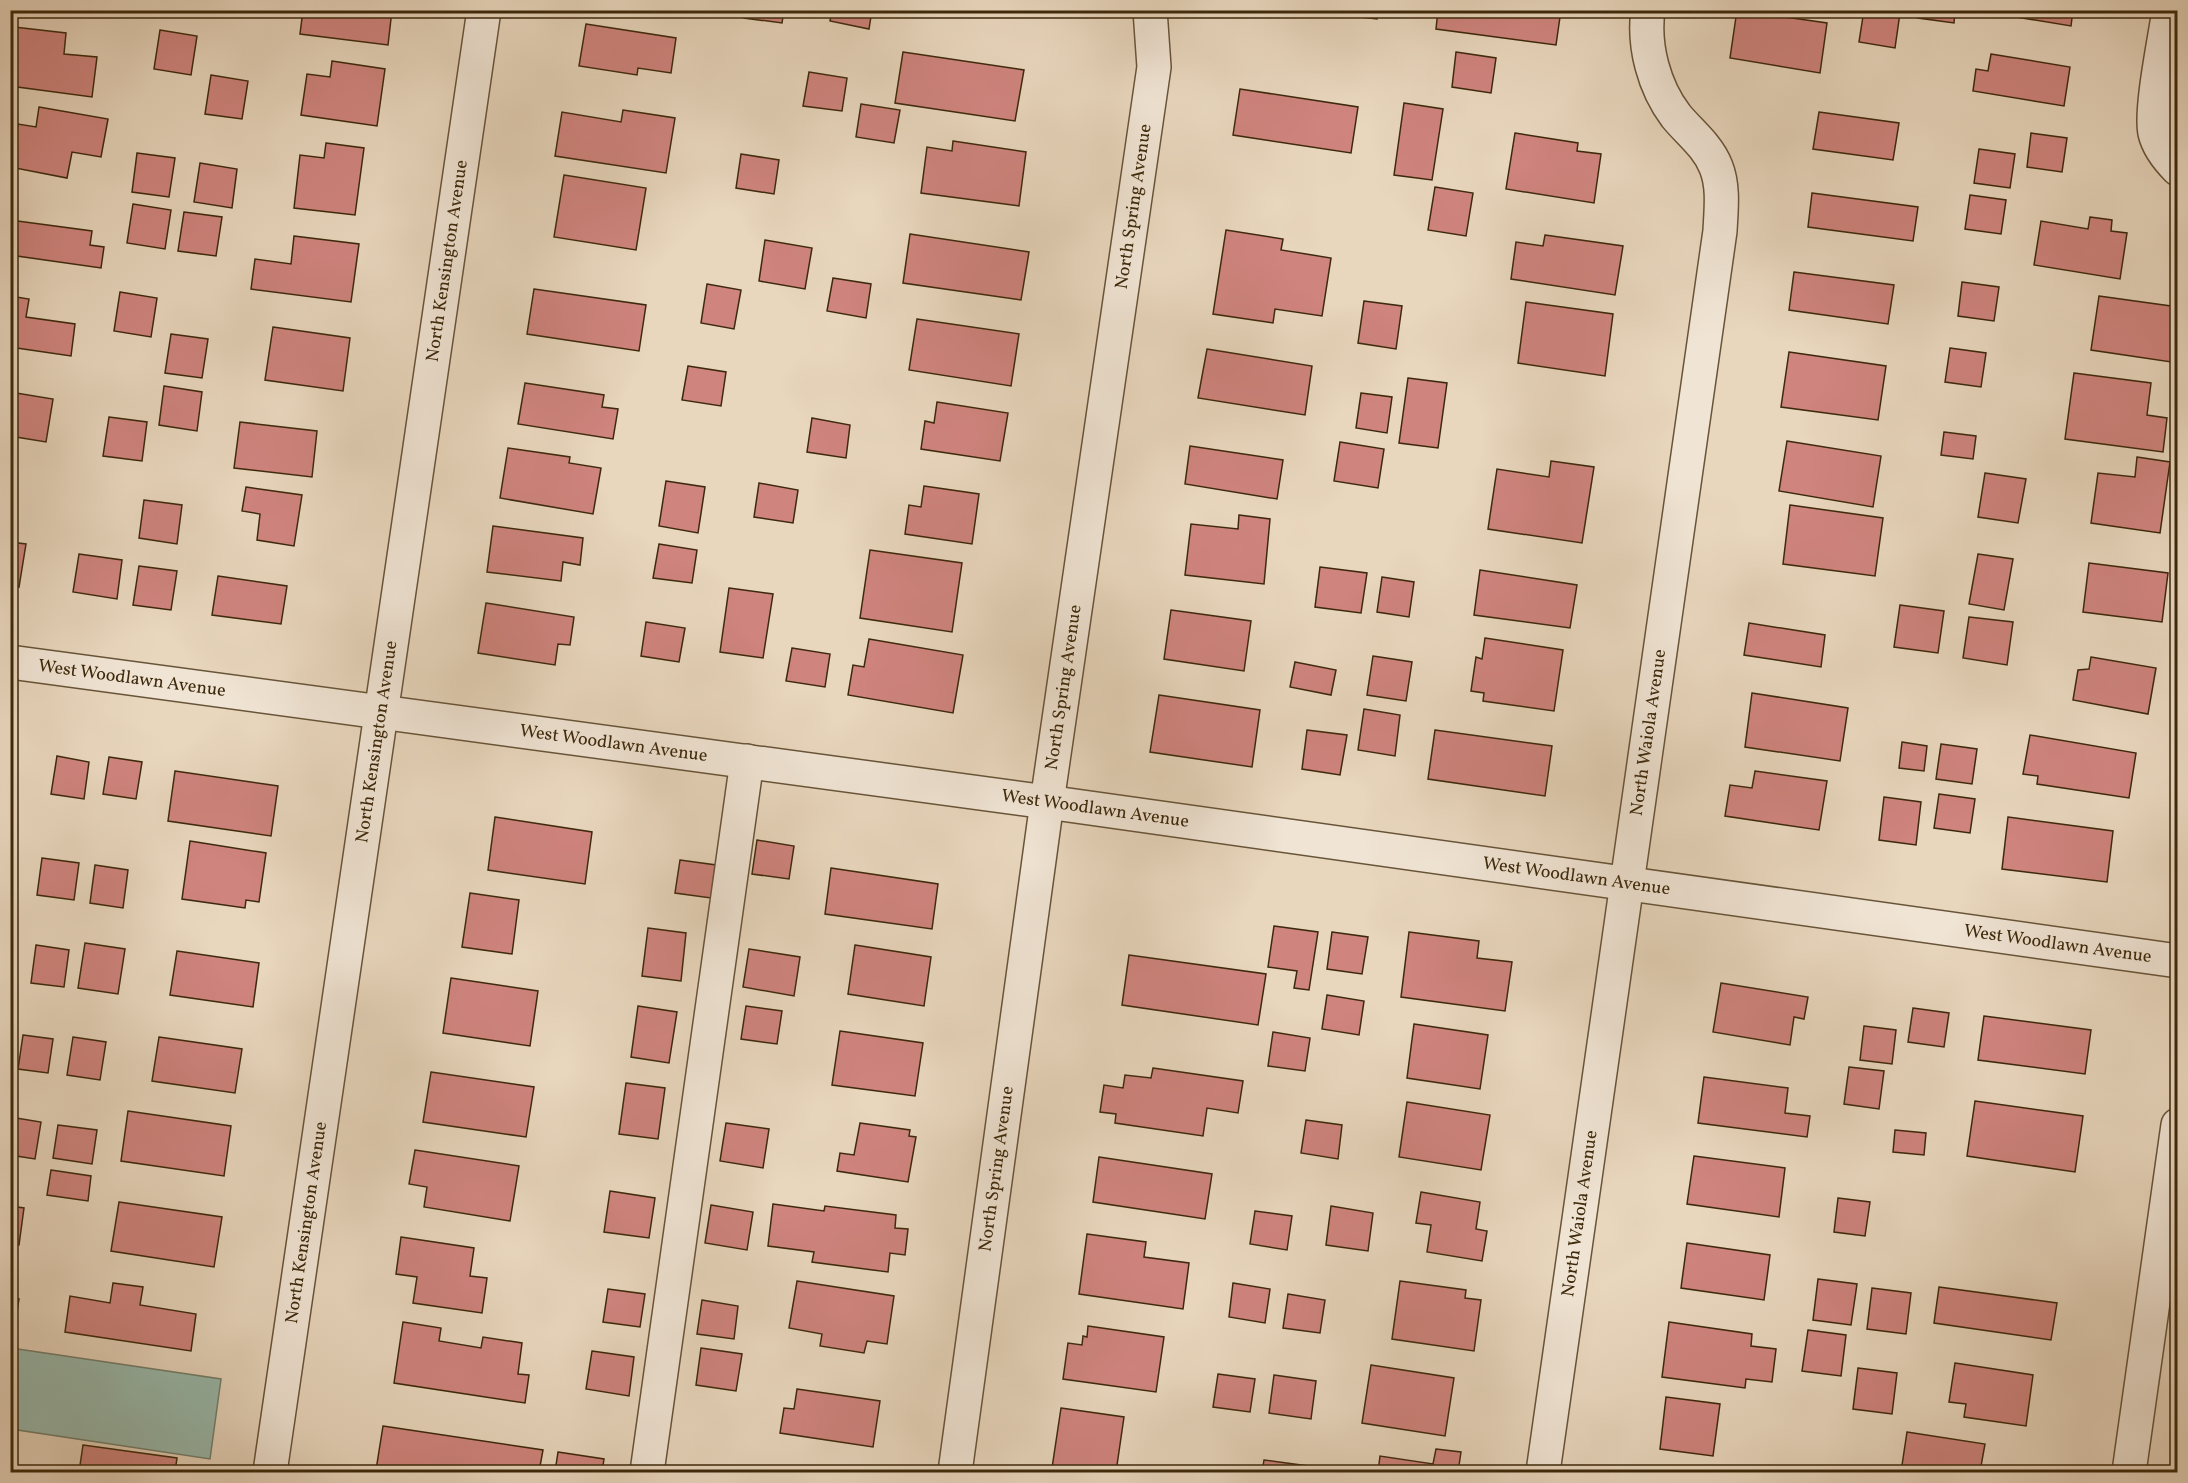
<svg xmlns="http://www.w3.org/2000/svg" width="2188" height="1483" font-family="Vollkorn,serif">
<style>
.water{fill:#98b9ac;stroke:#747f6c;stroke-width:1.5}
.building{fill:#cf847e;stroke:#3d290b;stroke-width:1.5}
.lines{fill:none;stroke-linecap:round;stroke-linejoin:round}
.minor-casing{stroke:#685438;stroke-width:36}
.minor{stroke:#f0e4d4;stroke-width:33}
.labels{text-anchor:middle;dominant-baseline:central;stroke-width:4.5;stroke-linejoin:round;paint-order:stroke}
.street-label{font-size:18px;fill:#3d290b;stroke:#f0e4d4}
</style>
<rect width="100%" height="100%" fill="#e8d6bd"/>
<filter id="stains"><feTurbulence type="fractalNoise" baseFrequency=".00333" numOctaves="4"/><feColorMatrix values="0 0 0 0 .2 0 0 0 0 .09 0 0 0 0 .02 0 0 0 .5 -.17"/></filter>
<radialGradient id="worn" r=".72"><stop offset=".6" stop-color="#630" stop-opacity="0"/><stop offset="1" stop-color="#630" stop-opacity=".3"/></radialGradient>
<polygon class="water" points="11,1348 221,1379 210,1459 11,1429"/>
<g class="building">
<polygon points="303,10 392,10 388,45 300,34"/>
<polygon points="745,10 784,10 782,23 744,18"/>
<polygon points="832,10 872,10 869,29 830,21"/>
<polygon points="1335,10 1378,10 1377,19 1335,14"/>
<polygon points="1438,10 1561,10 1556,45 1436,29"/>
<polygon points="1737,10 1827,23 1820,73 1730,58"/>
<polygon points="1864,10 1900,13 1895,48 1859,42"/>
<polygon points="1919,10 1955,10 1954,23 1918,18"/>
<polygon points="1993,10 2073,10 2071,26 1992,13"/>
<polygon points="586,24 676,38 671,73 638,68 637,75 579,66"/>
<polygon points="14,27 66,33 64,54 97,57 92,97 10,86"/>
<polygon points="160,30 197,36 191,75 154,69"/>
<polygon points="903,52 1024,70 1015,121 895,103"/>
<polygon points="1456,52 1496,58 1491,93 1452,87"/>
<polygon points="1991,54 2070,67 2064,106 1973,91 1976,69 1988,71"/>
<polygon points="332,61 385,69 377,126 301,115 307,74 330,77"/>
<polygon points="809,72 847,78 842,111 803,106"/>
<polygon points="211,75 248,81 242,119 205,114"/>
<polygon points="1240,89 1358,107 1351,153 1233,135"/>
<polygon points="1404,103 1443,109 1432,180 1394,175"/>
<polygon points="861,104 900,110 894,143 856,137"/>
<polygon points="39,107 108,119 101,157 72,152 67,178 10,167 18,124 36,127"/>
<polygon points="623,110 675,118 666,173 555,156 562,112 621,122"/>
<polygon points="1819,112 1899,123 1893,160 1813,149"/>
<polygon points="1515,133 1578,143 1577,151 1601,154 1594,203 1506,189"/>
<polygon points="2031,133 2067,138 2062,172 2027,167"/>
<polygon points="953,141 1026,152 1019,206 921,193 927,147 952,151"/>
<polygon points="326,143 364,148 355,215 294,208 300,155 324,158"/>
<polygon points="1979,149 2015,154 2010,188 1974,183"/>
<polygon points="137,153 175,158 169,197 132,192"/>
<polygon points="741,154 779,160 774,194 736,188"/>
<polygon points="200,163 237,169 232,208 194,202"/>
<polygon points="564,175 646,188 636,250 554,237"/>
<polygon points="1435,187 1473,193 1466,236 1428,230"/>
<polygon points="1812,193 1918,207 1913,241 1808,227"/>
<polygon points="1970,195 2006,200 2001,234 1965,229"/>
<polygon points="133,204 171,210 165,249 127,243"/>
<polygon points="184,212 222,217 216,256 178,251"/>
<polygon points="2090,217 2112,220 2111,231 2127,233 2120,279 2034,265 2041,221 2088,229"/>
<polygon points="10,220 92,231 90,245 104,247 101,268 10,255"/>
<polygon points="1226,230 1283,239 1281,250 1331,258 1322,316 1275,309 1273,323 1213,314"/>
<polygon points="910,234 1029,252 1021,300 903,283"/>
<polygon points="1545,235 1623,246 1615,295 1511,279 1516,242 1543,246"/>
<polygon points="294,236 359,244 351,302 251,289 255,259 291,264"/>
<polygon points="765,240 812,248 805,289 759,281"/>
<polygon points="1794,272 1894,285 1888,324 1789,310"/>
<polygon points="833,278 871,284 866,318 827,311"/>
<polygon points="1962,282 1999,287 1994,321 1958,316"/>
<polygon points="707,284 741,290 734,329 701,323"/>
<polygon points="534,289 646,305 639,351 527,334"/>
<polygon points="120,292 157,298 151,337 114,331"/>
<polygon points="10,296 29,299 26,317 75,324 71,356 10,347"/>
<polygon points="2099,296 2178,307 2178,363 2091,350"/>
<polygon points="1364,301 1402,306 1396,349 1358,343"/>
<polygon points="1526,302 1613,314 1605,376 1518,363"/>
<polygon points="917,319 1019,334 1011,386 909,370"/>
<polygon points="273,327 350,338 343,391 265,380"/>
<polygon points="171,334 208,339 202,378 165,373"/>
<polygon points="1950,348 1986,353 1981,387 1945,382"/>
<polygon points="1207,349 1312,366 1305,415 1198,398"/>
<polygon points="1789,352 1886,366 1878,420 1781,407"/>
<polygon points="688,366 726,372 721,406 682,400"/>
<polygon points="2074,373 2151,383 2147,415 2167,418 2163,452 2065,439"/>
<polygon points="1408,378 1447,383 1438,448 1399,443"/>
<polygon points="525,383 604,395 602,407 618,409 613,439 518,424"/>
<polygon points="164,386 202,392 197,431 159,425"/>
<polygon points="10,392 53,399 46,442 10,436"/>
<polygon points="1361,393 1392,397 1387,433 1356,428"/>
<polygon points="937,402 1008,413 1000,461 921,449 925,421 934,423"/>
<polygon points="109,417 147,422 142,461 103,456"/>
<polygon points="812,418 850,425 846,458 807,452"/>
<polygon points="240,422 317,431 312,477 234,468"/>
<polygon points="1944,432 1976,436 1973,459 1941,455"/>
<polygon points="1787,441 1881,456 1873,507 1779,491"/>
<polygon points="1340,442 1384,449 1378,488 1334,481"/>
<polygon points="1190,446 1283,460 1277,499 1185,484"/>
<polygon points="508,448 570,457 569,463 601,468 593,514 500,498"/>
<polygon points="2137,457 2170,462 2160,533 2091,523 2098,473 2135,477"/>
<polygon points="1551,461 1594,467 1582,543 1488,529 1497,469 1549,477"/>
<polygon points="1985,473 2026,479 2018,523 1978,517"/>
<polygon points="666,481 705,487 698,533 659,526"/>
<polygon points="759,483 798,490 793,523 754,517"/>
<polygon points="924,486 979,494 972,544 905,534 909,505 921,507"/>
<polygon points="246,487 302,495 294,546 257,540 260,514 242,511"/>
<polygon points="144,500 182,505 177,544 139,538"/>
<polygon points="1790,505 1883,518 1875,576 1783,564"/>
<polygon points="1239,515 1270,519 1264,584 1185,575 1191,524 1238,529"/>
<polygon points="493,526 583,538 580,565 563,562 561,581 487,572"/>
<polygon points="10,542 26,544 19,587 10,585"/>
<polygon points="659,544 697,550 692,583 653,578"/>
<polygon points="870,550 962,563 952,632 860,618"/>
<polygon points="79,554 122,560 117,599 73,592"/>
<polygon points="1978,554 2013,559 2004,610 1969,604"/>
<polygon points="2089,563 2168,573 2162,622 2083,612"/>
<polygon points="139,566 177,571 171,610 133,605"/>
<polygon points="1320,567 1367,573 1361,613 1315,607"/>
<polygon points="1480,570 1577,585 1570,628 1474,615"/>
<polygon points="218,576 287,586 281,624 212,615"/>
<polygon points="1382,577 1414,582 1409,617 1377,612"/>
<polygon points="729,588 773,594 763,658 720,652"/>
<polygon points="486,603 574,617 570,645 558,644 555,665 478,653"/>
<polygon points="1900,605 1944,611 1938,653 1894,647"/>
<polygon points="1171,610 1251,621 1244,671 1164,659"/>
<polygon points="1969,617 2013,622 2007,665 1963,658"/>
<polygon points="646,622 685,628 679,662 641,656"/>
<polygon points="1749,623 1825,635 1821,667 1744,655"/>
<polygon points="1485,638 1563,650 1554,711 1483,701 1484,693 1471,691 1476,657 1482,659"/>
<polygon points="869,639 963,655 953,713 848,695 853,665 864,667"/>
<polygon points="792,648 830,654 825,687 786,681"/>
<polygon points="1373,656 1412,662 1406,701 1367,695"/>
<polygon points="2091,657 2156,668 2148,714 2073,700 2078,670 2089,669"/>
<polygon points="1295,662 1336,670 1331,695 1290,687"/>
<polygon points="1752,693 1848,708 1840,761 1745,747"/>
<polygon points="1159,695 1260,710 1252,767 1150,752"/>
<polygon points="1364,709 1400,715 1395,756 1358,750"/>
<polygon points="1307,730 1347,735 1340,775 1302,769"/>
<polygon points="1435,730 1552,746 1545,796 1428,779"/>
<polygon points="2030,735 2136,753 2129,798 2037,784 2038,776 2023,774"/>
<polygon points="1902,742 1927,746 1924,771 1899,768"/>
<polygon points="1941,744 1977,749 1972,784 1936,779"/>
<polygon points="57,756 89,762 84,799 51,794"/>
<polygon points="109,757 142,762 136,799 103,794"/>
<polygon points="175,771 278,786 271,836 168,821"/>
<polygon points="1755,771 1827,781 1819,830 1725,816 1730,785 1752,788"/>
<polygon points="1939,794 1975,799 1970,833 1934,828"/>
<polygon points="1884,797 1921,802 1916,845 1879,840"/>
<polygon points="495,817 592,832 585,884 488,870"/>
<polygon points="2008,817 2113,831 2107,882 2002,869"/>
<polygon points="10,834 16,835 11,877 10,877"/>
<polygon points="757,840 794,846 789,879 752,874"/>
<polygon points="190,841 266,853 259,902 246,900 245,908 182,899"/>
<polygon points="42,858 79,863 74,900 37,895"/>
<polygon points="680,860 716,865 711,898 675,893"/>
<polygon points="95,865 128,870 123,908 90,903"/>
<polygon points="831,868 938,884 932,929 825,914"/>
<polygon points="470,893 519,900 512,954 462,947"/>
<polygon points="1274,926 1318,932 1309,990 1294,988 1297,971 1268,967"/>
<polygon points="648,928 686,933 681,981 642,976"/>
<polygon points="1332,932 1368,937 1362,974 1327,969"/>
<polygon points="1409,932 1479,941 1477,958 1512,962 1505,1011 1401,997"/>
<polygon points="85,943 125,949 118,994 78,988"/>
<polygon points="36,945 69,950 64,987 31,983"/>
<polygon points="855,945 931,957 924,1006 848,994"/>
<polygon points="749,949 800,957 794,996 743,987"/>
<polygon points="177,951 259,963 253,1007 170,995"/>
<polygon points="1129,955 1266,974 1258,1025 1122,1005"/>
<polygon points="451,978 538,991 530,1046 443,1033"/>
<polygon points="1721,983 1808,997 1804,1019 1794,1017 1790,1045 1713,1032"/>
<polygon points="1327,995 1364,1001 1359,1035 1322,1029"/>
<polygon points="638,1006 677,1012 669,1063 631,1057"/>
<polygon points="746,1006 782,1011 777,1044 741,1039"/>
<polygon points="1913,1008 1949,1013 1944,1047 1908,1042"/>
<polygon points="1984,1016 2091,1030 2085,1074 1978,1060"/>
<polygon points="1414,1024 1488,1035 1480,1089 1407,1078"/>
<polygon points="1864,1026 1896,1030 1892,1064 1860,1060"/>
<polygon points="840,1031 923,1043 915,1096 832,1085"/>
<polygon points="1273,1032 1310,1038 1305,1071 1268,1066"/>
<polygon points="23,1035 53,1039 48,1073 18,1069"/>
<polygon points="73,1037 106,1042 100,1080 67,1075"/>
<polygon points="159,1037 242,1049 235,1093 152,1081"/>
<polygon points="1849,1067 1884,1071 1879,1109 1844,1104"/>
<polygon points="1153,1068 1243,1081 1238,1113 1207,1108 1203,1136 1115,1123 1116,1114 1100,1112 1104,1085 1123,1088 1125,1075 1151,1078"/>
<polygon points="431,1072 534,1087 526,1137 423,1122"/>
<polygon points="1704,1077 1788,1088 1785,1113 1810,1116 1807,1137 1698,1123"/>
<polygon points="626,1083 665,1088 658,1139 619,1134"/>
<polygon points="1975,1101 2083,1116 2075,1172 1967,1156"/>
<polygon points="1407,1102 1490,1115 1481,1170 1399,1157"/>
<polygon points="128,1111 231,1126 224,1176 121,1161"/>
<polygon points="10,1117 41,1122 35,1159 10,1155"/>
<polygon points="1306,1120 1342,1125 1338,1159 1301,1153"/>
<polygon points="726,1123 769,1129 763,1168 720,1161"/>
<polygon points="860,1123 910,1130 909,1136 916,1137 908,1182 837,1171 840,1153 854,1155"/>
<polygon points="58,1125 97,1130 92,1164 53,1158"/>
<polygon points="1895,1130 1926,1133 1924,1155 1893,1152"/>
<polygon points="415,1150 519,1166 510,1221 424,1207 427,1187 409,1184"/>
<polygon points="1694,1156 1785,1168 1779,1217 1687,1204"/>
<polygon points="1099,1157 1212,1174 1205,1219 1093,1202"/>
<polygon points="51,1170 91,1176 88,1201 47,1195"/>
<polygon points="610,1191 655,1198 649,1238 604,1232"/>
<polygon points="1421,1192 1480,1202 1476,1229 1487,1231 1482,1261 1427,1252 1431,1225 1416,1223"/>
<polygon points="1838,1198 1870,1202 1865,1236 1834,1232"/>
<polygon points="119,1202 222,1217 214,1267 111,1251"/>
<polygon points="773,1204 824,1211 825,1206 896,1215 895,1228 908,1229 905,1255 890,1253 888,1272 812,1262 814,1252 768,1246"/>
<polygon points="711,1205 753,1212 747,1250 705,1243"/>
<polygon points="10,1206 24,1208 19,1245 10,1244"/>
<polygon points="1331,1206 1373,1213 1368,1251 1326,1245"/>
<polygon points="1255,1211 1292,1216 1287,1250 1250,1244"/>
<polygon points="1087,1234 1146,1242 1144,1257 1189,1263 1183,1309 1079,1294"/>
<polygon points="401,1237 474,1248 470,1276 487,1278 482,1313 413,1303 417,1277 396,1274"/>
<polygon points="1687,1243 1770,1255 1764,1300 1681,1288"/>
<polygon points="1818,1279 1857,1284 1851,1325 1813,1320"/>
<polygon points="797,1281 894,1296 887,1344 867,1341 864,1353 820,1346 822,1334 789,1328"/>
<polygon points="1400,1281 1466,1290 1465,1298 1481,1300 1474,1351 1392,1339"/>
<polygon points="113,1283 143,1287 140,1305 196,1314 191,1351 65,1332 70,1296 110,1303"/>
<polygon points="1233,1283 1270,1289 1265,1323 1229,1317"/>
<polygon points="1939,1287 2057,1303 2051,1340 1934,1323"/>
<polygon points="1872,1288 1911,1293 1906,1334 1867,1329"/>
<polygon points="608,1289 645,1294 640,1327 603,1322"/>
<polygon points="1288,1294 1325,1300 1320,1333 1283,1328"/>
<polygon points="10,1298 19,1299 13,1337 10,1336"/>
<polygon points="702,1300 738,1306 734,1339 697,1334"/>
<polygon points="403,1322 441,1328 439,1341 481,1348 483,1337 522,1343 518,1374 529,1375 525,1403 394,1383"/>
<polygon points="1669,1322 1752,1334 1751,1346 1776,1349 1772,1382 1746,1379 1745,1388 1662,1377"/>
<polygon points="1088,1326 1164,1337 1156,1392 1063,1379 1068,1343 1082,1345 1083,1336 1087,1337"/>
<polygon points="1808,1330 1846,1335 1841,1376 1802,1371"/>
<polygon points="701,1348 742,1354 736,1391 696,1385"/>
<polygon points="592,1351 634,1357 629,1396 586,1389"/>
<polygon points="1955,1363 2033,1375 2026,1426 1964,1417 1966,1404 1949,1402"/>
<polygon points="1371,1365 1454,1378 1445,1436 1362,1423"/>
<polygon points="1858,1368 1897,1373 1892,1414 1853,1409"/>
<polygon points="1218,1374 1255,1379 1250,1412 1213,1407"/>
<polygon points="1274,1375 1316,1381 1311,1419 1269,1413"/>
<polygon points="797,1389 880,1401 873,1447 780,1433 784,1408 794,1409"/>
<polygon points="1666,1397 1720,1404 1713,1456 1660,1449"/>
<polygon points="1061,1408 1124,1417 1116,1472 1080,1472 1052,1468"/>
<polygon points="383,1426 543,1450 539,1472 393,1472 376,1470"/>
<polygon points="1907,1432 1985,1444 1981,1466 2022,1472 1901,1472"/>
<polygon points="83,1445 177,1458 175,1472 79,1472"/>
<polygon points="1436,1449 1461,1452 1458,1472 1378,1472 1380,1456 1433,1464"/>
<polygon points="558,1452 604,1459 602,1472 555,1472"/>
<polygon points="1264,1460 1308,1466 1307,1472 1262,1472"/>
</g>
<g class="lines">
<defs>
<g id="minor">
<path d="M2169,10C2165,39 2150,109 2155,133C2158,146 2169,160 2178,169"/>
<path id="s1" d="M10,662L1047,802L2178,961"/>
<path id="s2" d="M270,1472L484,10"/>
<polyline points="647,1472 747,761"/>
<path id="s3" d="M955,1472L1047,802L1154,67L1150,10"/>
<path id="s4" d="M1543,1472L1720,231C1721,210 1724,187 1716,167C1708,146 1689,132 1676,116C1654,87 1643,46 1648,10"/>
<polyline points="2129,1472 2178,1125"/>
</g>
</defs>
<use href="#minor" class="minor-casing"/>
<use href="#minor" class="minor"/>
</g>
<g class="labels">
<g class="street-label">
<text stroke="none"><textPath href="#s3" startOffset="1278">North Spring Avenue</textPath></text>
<text stroke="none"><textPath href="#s2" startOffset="1224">North Kensington Avenue</textPath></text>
<text stroke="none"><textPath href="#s1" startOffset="123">West Woodlawn Avenue</textPath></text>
<text stroke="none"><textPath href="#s3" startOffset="792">North Spring Avenue</textPath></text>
<text stroke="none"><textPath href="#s4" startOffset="747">North Waiola Avenue</textPath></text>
<text stroke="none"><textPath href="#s2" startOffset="738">North Kensington Avenue</textPath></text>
<text stroke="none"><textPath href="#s1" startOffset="609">West Woodlawn Avenue</textPath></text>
<text stroke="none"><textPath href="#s1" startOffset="1095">West Woodlawn Avenue</textPath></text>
<text stroke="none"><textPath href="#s1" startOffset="1581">West Woodlawn Avenue</textPath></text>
<text stroke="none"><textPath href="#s1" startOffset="2067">West Woodlawn Avenue</textPath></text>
<text stroke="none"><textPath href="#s3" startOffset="306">North Spring Avenue</textPath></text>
<text stroke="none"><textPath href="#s4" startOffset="261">North Waiola Avenue</textPath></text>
<text stroke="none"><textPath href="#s2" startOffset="252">North Kensington Avenue</textPath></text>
</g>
</g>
<rect width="2188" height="1483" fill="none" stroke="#e8d6bd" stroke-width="36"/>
<rect x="12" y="12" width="2164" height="1459" fill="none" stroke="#3d290b" stroke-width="3"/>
<rect x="18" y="18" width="2152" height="1447" fill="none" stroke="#3d290b" stroke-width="1.5"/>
<rect width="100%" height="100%" filter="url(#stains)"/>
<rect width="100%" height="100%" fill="url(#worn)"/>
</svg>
